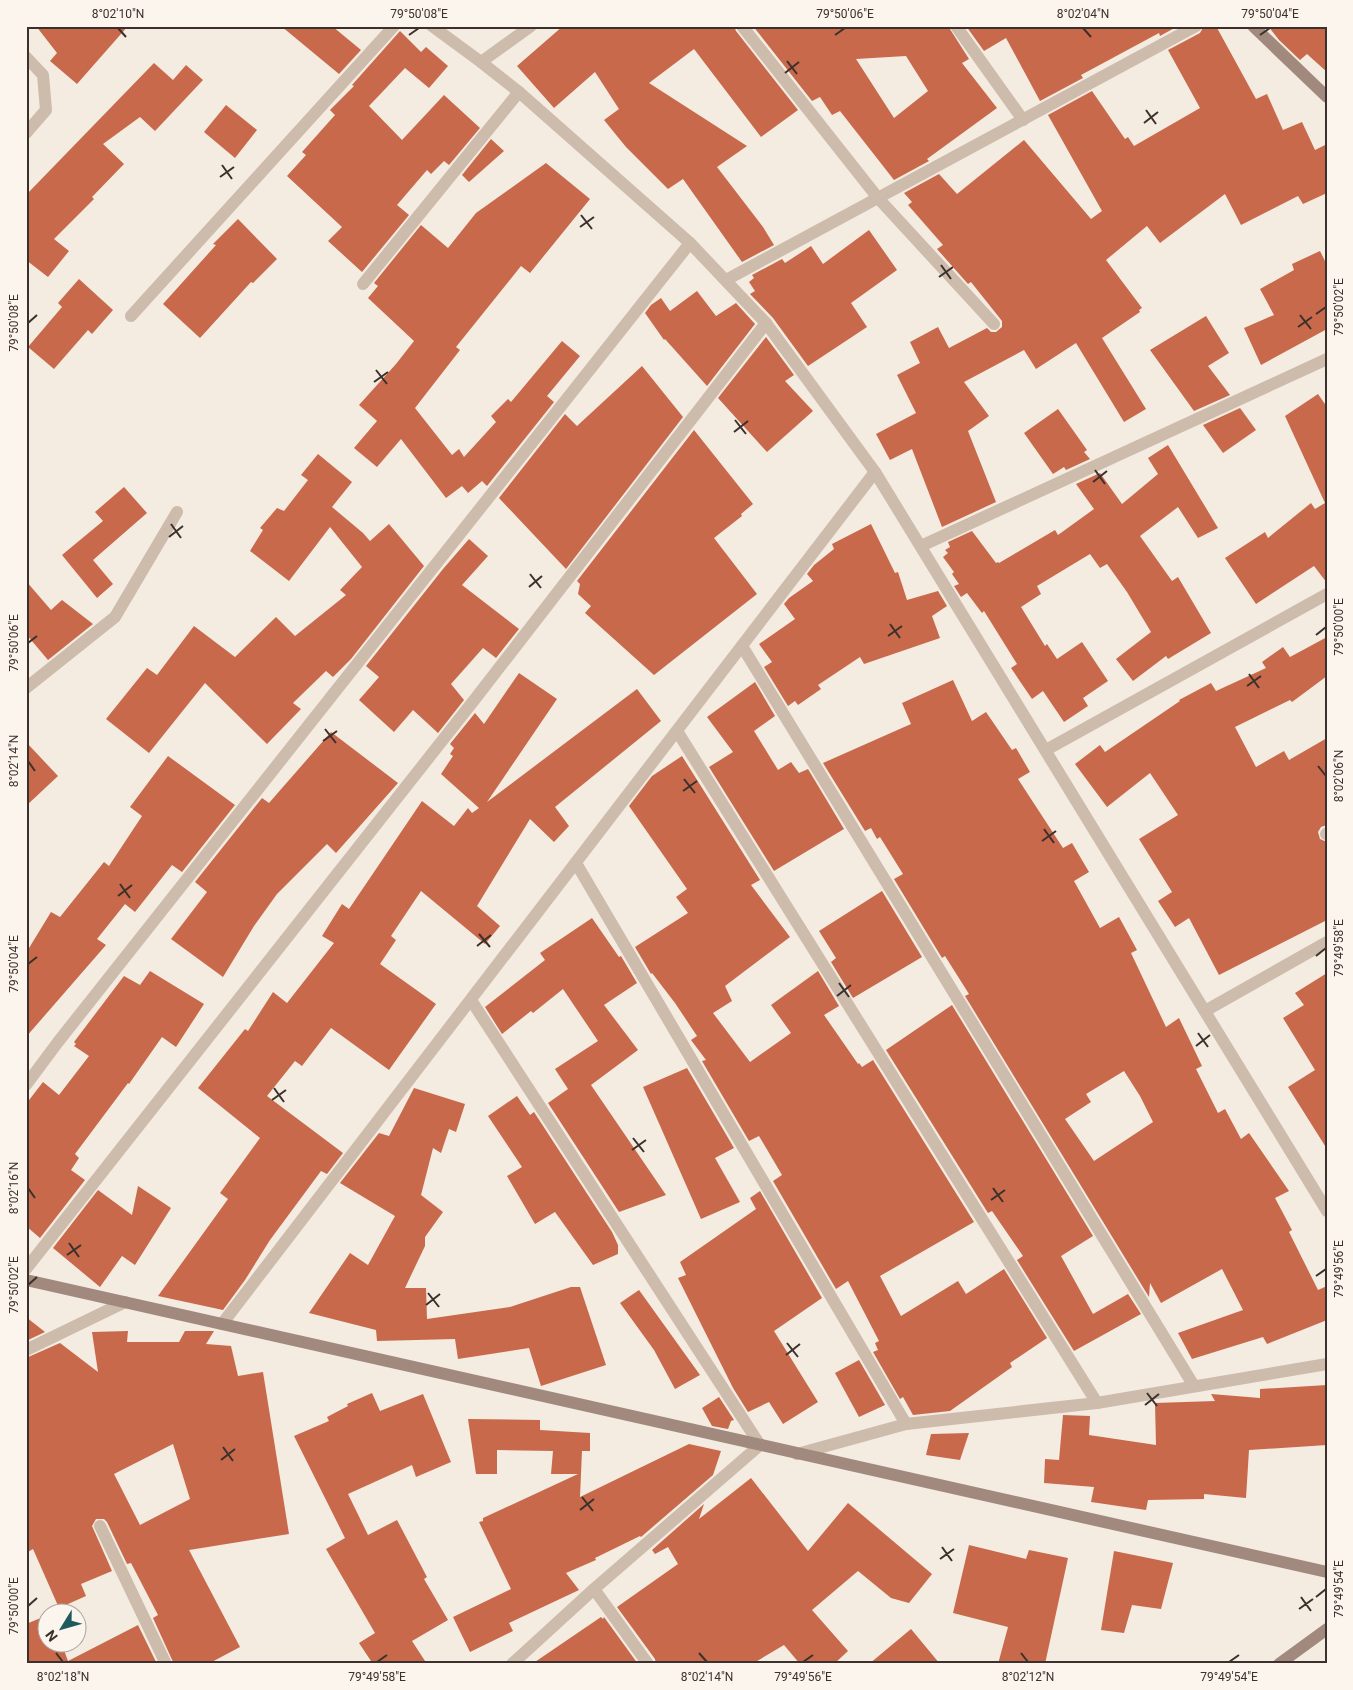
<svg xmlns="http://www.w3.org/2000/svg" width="1353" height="1690" font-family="Roboto,sans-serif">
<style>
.building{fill:#c8694b;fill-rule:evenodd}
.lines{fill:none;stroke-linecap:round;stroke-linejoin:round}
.street{stroke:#cdbbac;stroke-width:12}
.secondary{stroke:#a18a7d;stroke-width:12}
.ticks{fill:none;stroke:#3b302b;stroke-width:2}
.neatline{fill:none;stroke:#3b302b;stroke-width:2}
.ticks-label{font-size:12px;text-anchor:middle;fill:#3b302b}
</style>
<rect width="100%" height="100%" fill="#f4ebe1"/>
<g class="building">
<polygon points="36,26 128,26 77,84 50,61 57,53"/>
<polygon points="281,26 332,26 361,50 339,74"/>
<polygon points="563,26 734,26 736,31 798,110 761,137 694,49 649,83 747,146 717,167 763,227 774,245 742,262 683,179 668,189 626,147 604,120 619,109 595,72 554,108 517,66"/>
<path d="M753,26H948L969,59L962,63L997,108L927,159L929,161L894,180L840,111L832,115L820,97L812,101ZM906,56L928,91L894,118L856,59Z"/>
<polygon points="966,26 1178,26 1160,36 1159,33 1081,75 1083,78 1040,101 1006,38 984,51"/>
<polygon points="1204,26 1216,26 1256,99 1267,94 1283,130 1302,122 1315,150 1327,144 1327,193 1303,204 1298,196 1241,225 1225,194 1160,243 1147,226 1106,260 1142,308 1139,310 1140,312 1102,338 1146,409 1124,422 1076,343 1036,369 1024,350 964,382 989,416 968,431 996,502 942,527 912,449 890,460 876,434 916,413 897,375 920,363 910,342 938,327 949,348 987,328 991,332 996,332 1002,327 1002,321 971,282 968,284 937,249 943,245 908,205 912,202 904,193 939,174 957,194 1024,140 1091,219 1102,211 1048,115 1092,91 1125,139 1128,137 1134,146 1200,108 1168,50 1200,33"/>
<polygon points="1268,26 1327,26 1327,72 1307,54 1300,60 1279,40"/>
<polygon points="400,31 421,52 426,47 448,66 429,88 405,68 369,106 402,140 444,95 480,128 449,165 444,161 431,174 427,170 397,205 409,215 362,272 328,241 342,227 287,176 306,155 302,152 335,115 330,110 354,86 352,85"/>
<polygon points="154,63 173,80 186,65 203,80 155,131 140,117 103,144 124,164 92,197 94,199 54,239 69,251 48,277 26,260 26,195"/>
<polygon points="226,105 257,130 235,158 204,132"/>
<polygon points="491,139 504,151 469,182 462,175"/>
<polygon points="546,163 590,199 530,273 521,266 456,347 460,350 415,408 452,455 459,449 464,457 496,422 491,416 508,399 511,402 562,341 580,356 547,396 554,402 487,486 482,481 468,493 462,486 446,498 401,439 377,467 354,448 377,421 359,405 396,364 414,341 368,298 378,286 374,283 421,225 448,248 476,213"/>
<polygon points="238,219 277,259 253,283 251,282 200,338 163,304 216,245 213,244"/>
<polygon points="869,230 897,270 851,303 867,327 808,366 773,318 750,294 755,291 749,282 754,278 752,275 782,259 785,263 811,246 823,264"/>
<polygon points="1320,251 1327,265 1327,329 1261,365 1244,328 1274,315 1260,289 1294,270 1292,264"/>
<polygon points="79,279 113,310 92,334 88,330 54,369 28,347 62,307 58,303"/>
<polygon points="697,291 716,316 736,303 755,324 707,386 665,339 664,340 645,313 651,305 661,298 670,311"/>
<polygon points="1206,316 1229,353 1208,366 1230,395 1194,411 1150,350"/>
<polygon points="766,337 794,375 785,381 813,411 767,452 718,398"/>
<polygon points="642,366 683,417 566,569 499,498 565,414 577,426"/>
<polygon points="1318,394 1327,407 1327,583 1314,566 1256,604 1225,558 1265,532 1268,538 1311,503 1315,509 1325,503 1285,416"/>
<polygon points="1240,408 1256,430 1223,453 1203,425"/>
<polygon points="1058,409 1087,450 1084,452 1090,459 1066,470 1064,467 1053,474 1024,433"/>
<polygon points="694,430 753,504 741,514 742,516 714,538 757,594 654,675 585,613 591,606 578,594 580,584 577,581"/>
<polygon points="1168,445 1218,528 1198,538 1178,507 1140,536 1172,581 1178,577 1211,633 1168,659 1166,656 1133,681 1116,659 1151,632 1127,592 1107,564 1100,568 1090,554 1037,586 1041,594 1021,607 1045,646 1047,644 1057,659 1082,642 1108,681 1083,698 1088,706 1064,722 1043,691 1032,699 1011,668 1017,664 984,611 982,613 967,593 961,597 954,586 959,584 952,574 954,572 943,557 948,553 945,550 950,547 948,542 972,531 996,563 998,562 999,563 1055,530 1058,535 1094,509 1076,484 1100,473 1122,504 1158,474 1148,458"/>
<polygon points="318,454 352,482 332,507 363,533 370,541 389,524 424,566 351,659 333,677 326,671 293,703 301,709 267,744 205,683 149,753 106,719 147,668 157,675 194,626 235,657 276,617 295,636 346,595 340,590 362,567 330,527 289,581 250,551 263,530 260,528 277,508 284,511 308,480 301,475"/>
<polygon points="124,487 147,513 93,560 113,584 97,598 62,555 103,521 95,512"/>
<polygon points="871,524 895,573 898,572 907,600 938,591 947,606 932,616 940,638 864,664 860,657 818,685 821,689 798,705 795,701 788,706 764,667 772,662 759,644 795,619 784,604 789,598 813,581 807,574 814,565 834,549 832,544"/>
<polygon points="469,539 488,556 462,585 519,629 496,658 483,648 451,684 464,700 438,733 413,710 394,732 359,700 379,677 366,666 443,569"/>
<polygon points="26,581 51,610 62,600 93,624 48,660 26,634"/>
<polygon points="1327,637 1327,676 1292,702 1290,700 1235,727 1256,767 1284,751 1289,760 1327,738 1327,825 1321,827 1318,832 1320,839 1327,842 1327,920 1219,975 1189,918 1175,927 1158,901 1172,892 1139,839 1178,815 1150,773 1107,807 1075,764 1100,745 1105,752 1180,701 1179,700 1211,683 1216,691 1266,668 1262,662 1283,647 1290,657"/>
<polygon points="519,673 557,699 487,802 637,689 661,721 555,807 569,826 554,842 530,819 477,906 500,926 485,944 421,891 391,936 396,940 380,964 436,1004 389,1070 331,1028 302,1066 295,1061 267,1096 343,1153 327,1174 321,1171 270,1240 245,1280 223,1310 158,1296 228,1199 220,1193 260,1138 198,1088 245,1029 248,1031 273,992 287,1003 334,943 322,936 342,904 349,909 422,801 454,826 468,808 472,813 479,808 441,774 453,756 450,754 454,748 450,744 475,713 484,724"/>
<path d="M953,680L972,721L986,712L1012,750L1016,748L1030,772L1018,779L1063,848L1072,843L1089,872L1074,881L1100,928L1119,917L1137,950L1131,953L1166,1027L1179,1018L1202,1066L1196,1069L1218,1113L1225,1109L1241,1139L1249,1133L1289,1191L1275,1198L1292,1230L1289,1232L1318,1290L1327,1286V1320L1267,1344L1263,1337L1192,1359L1178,1333L1243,1310L1222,1269L1161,1303L1150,1283L1149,1297L965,996L969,994L945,956L942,958L894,879L903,874L880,837L877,839L871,828L865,831L823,763L911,724L902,703ZM1124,1071L1140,1096L1153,1122L1094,1161L1065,1119L1091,1102L1086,1094Z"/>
<polygon points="755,682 775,716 754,731 778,770 791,762 799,773 808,769 844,829 774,871 709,767 733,752 707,717"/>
<polygon points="331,732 398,783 336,853 327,844 277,894 254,926 223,977 171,939 207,892 195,882 262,798 269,803"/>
<polygon points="26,742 58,776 26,806"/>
<polygon points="168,756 235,805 182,872 172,865 135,912 125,904 97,939 106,945 26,1037 26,953 51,912 60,917 104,862 109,866 142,816 130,807"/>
<polygon points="682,756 760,880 751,885 790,937 725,986 732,1001 713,1013 750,1062 791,1033 771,1005 818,971 839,1006 824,1015 858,1064 859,1063 862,1067 873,1060 974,1222 880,1276 901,1316 958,1281 966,1294 1004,1269 1047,1338 1010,1363 1012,1367 950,1411 913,1415 903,1397 900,1399 873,1352 878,1350 875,1343 879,1341 848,1281 836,1289 773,1181 782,1175 759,1136 749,1141 702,1061 706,1060 691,1040 697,1036 675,1003 652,973 651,974 635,947 688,913 676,897 687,889 629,806 652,776"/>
<polygon points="882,891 922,957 853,998 831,962 836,958 819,931"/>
<polygon points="592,918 619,957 621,956 637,983 604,1005 638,1050 591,1085 666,1195 619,1212 548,1103 568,1089 555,1069 598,1041 563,989 533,1013 531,1011 502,1034 485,1007 545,960 540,953"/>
<polygon points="150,971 204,1004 176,1047 162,1037 129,1084 128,1083 75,1154 79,1158 71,1170 85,1180 40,1238 26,1226 26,1104 43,1082 59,1095 89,1056 74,1046 76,1044 74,1042 124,976 140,985"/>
<polygon points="1327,973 1327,1149 1288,1087 1315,1070 1283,1018 1304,1005 1295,993"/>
<polygon points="952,1005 1093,1236 1061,1256 1093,1314 1128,1294 1141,1314 1074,1351 1017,1260 1023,1256 992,1211 988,1213 886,1050"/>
<polygon points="687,1068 734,1148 715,1158 740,1202 701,1219 643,1087"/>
<polygon points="414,1088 465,1104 456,1132 449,1129 441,1153 433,1148 421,1195 443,1212 425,1237 425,1246 405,1288 426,1288 427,1319 510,1307 571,1287 580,1287 606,1365 541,1386 529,1348 458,1359 455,1339 377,1341 376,1330 309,1313 350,1253 368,1265 395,1216 340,1183 379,1133 389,1136"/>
<polygon points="517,1096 530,1115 534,1112 612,1232 618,1245 618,1254 593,1265 555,1212 535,1224 507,1176 522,1167 488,1116"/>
<polygon points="138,1186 171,1208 135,1265 122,1256 100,1287 53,1248 98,1190 132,1215"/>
<polygon points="760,1191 822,1298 774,1331 818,1402 783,1424 769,1402 748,1412 733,1388 678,1278 686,1275 680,1262 756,1209 750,1198"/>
<polygon points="639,1290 700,1375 675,1389 654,1350 620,1303"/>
<polygon points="26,1317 45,1332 26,1341"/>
<path d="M128,1331L127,1342H179L185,1331H214L206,1344L231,1346L238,1376L263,1372L289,1534L189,1550L240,1647L208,1664H174L153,1618L158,1615L131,1563L127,1564L107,1522L104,1519H96L92,1526L112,1571L81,1584L86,1596L59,1608L33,1549L26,1553V1358L60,1343L98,1372L92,1332ZM173,1444L190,1499L140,1525L114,1474Z"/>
<polygon points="859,1360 885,1405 859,1417 835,1373"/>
<polygon points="1327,1385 1327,1445 1249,1450 1246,1498 1204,1494 1204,1499 1148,1500 1146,1510 1091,1502 1094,1487 1044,1483 1045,1459 1059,1460 1063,1415 1090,1416 1089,1435 1156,1445 1155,1403 1215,1401 1211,1394 1260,1398 1260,1389"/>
<polygon points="372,1393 380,1411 423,1394 451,1462 416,1477 412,1465 348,1494 368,1535 397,1520 427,1577 424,1579 448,1620 412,1641 427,1664 373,1664 359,1643 375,1633 326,1549 345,1538 294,1436 329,1421 327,1417 348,1406 347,1404"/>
<polygon points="719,1397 734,1420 731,1421 728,1429 712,1426 702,1408"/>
<polygon points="468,1419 540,1420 540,1430 590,1433 590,1451 582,1451 580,1497 689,1444 721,1451 713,1475 641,1537 640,1536 595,1558 596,1560 566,1573 579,1590 509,1623 513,1631 470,1652 453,1617 511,1589 479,1522 483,1521 483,1518 578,1474 551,1474 553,1451 497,1450 497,1474 476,1474"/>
<polygon points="969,1433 960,1460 926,1455 931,1434"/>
<polygon points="751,1478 808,1551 848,1503 932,1574 909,1603 891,1598 858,1571 812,1610 848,1651 834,1664 800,1664 784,1645 752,1664 656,1664 655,1659 617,1607 678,1564 668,1547 655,1554 652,1550 704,1504 699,1519"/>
<polygon points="969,1545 1026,1559 1029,1550 1068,1558 1045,1664 998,1664 1008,1627 953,1613"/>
<polygon points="1114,1551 1173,1563 1161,1609 1132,1605 1124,1633 1101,1630"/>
<polygon points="48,1615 48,1642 61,1642 68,1661 138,1625 157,1664 26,1664 26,1624"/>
<polygon points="601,1617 603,1619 604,1617 638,1664 532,1664"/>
<polygon points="911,1629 940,1664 869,1664"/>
</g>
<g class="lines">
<g class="street">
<polyline points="432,26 481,62 519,92 690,243 766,323 875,472 1327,1211"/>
<polyline points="742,26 878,198 994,324"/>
<polyline points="956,26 1023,120"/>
<polyline points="26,57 43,75 46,110 26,133"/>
<polyline points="481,62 531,26"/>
<polyline points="726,280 1196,26"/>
<polyline points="363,284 519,92"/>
<polyline points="131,316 394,26"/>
<polyline points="921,546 1327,359"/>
<polyline points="742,646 1194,1386"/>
<polyline points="26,688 115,617 177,512"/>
<polyline points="677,731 1097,1403"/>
<polyline points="1046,750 1327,594"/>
<polyline points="1326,834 1327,833"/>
<polyline points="576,863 906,1424"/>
<polyline points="471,1000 760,1445 594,1589 512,1664"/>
<polyline points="1205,1011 1327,942"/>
<polyline points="26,1085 58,1042 690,243"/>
<polyline points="26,1269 475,699 766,323"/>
<polyline points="222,1324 875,472"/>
<polyline points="26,1350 125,1302"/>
<polyline points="797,1454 906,1424 1097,1403 1327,1364"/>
<polyline points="100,1526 166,1664"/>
<polyline points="594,1589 648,1664"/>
</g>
<g class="secondary">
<polyline points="1253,26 1327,97"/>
<polyline points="26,1280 1327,1572"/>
<polyline points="1279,1664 1327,1629"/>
</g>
</g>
<path class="ticks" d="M118,28L126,37M1083,28L1091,37M409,35L419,28M835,35L845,28M1260,35L1270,28M787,61L797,74M785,73L799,62M1146,110L1156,124M1144,123L1158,112M222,165L232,179M220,177L234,167M581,215L592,229M580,227L594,217M941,265L951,279M939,277L953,267M1316,314L1326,307M1300,315L1311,329M28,323L37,315M1298,327L1312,317M376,370L387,384M374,382L388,372M735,420L746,434M734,432L748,421M1095,470L1105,484M1093,482L1107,471M171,524L181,538M169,537L183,526M530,574L541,588M529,587L542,576M890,624L900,638M1316,635L1326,627M888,636L902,626M28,643L37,636M1249,674L1259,688M1247,686L1261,676M325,729L336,743M323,741L337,731M28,761L35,771M1318,766L1326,776M684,779L695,793M683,791L697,781M1044,829L1054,843M1042,841L1056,831M120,884L130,898M118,896L132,885M479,934L490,947M477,946L491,935M1316,956L1326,948M28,964L37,957M839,983L849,997M837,996L851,985M1198,1033L1208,1047M1196,1046L1210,1035M274,1088L284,1102M272,1100L286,1090M633,1138L644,1152M632,1150L646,1140M28,1188L35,1198M993,1188L1003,1202M991,1200L1005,1190M69,1243L79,1257M67,1255L81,1245M1316,1276L1326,1269M28,1285L37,1277M428,1293L439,1307M426,1305L440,1294M787,1343L798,1357M786,1355L800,1344M1147,1393L1157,1406M1145,1405L1159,1394M223,1447L233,1461M221,1460L235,1449M582,1497L593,1511M580,1510L594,1499M942,1547L952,1561M940,1559L954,1549M1301,1597L1311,1611M1316,1597L1326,1589M28,1606L37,1598M1299,1609L1313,1599M56,1653L63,1662M699,1653L707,1662M1021,1653L1028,1662M377,1662L387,1655M803,1662L813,1655M1229,1662L1239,1655"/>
<rect width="1353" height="1690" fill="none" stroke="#fbf5ee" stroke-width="55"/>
<g transform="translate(62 1628) rotate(233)"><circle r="24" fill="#fbf5ee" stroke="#aea6a0"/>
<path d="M0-4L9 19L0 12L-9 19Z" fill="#1f5a5e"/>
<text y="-8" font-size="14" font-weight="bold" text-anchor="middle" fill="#3b302b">N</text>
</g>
<rect x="28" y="28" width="1298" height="1634" class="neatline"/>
<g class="ticks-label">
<text x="118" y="18">8°02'10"N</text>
<text x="419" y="18">79°50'08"E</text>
<text x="845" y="18">79°50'06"E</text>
<text x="1083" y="18">8°02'04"N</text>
<text x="1270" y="18">79°50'04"E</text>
<text transform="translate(1339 307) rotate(-90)" y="4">79°50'02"E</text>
<text transform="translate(14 323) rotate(-90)" y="4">79°50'08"E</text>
<text transform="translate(1339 627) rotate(-90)" y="4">79°50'00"E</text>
<text transform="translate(14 643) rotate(-90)" y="4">79°50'06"E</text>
<text transform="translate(14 761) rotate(-90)" y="4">8°02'14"N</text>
<text transform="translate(1339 776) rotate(-90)" y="4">8°02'06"N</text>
<text transform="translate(1339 948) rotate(-90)" y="4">79°49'58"E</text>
<text transform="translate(14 964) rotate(-90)" y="4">79°50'04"E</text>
<text transform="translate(14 1188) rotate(-90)" y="4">8°02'16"N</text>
<text transform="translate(1339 1269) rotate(-90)" y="4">79°49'56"E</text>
<text transform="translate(14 1285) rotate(-90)" y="4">79°50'02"E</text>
<text transform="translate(1339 1589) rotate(-90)" y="4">79°49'54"E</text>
<text transform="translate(14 1606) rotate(-90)" y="4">79°50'00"E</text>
<text x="63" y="1681">8°02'18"N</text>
<text x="377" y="1681">79°49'58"E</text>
<text x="707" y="1681">8°02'14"N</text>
<text x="803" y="1681">79°49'56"E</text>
<text x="1028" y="1681">8°02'12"N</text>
<text x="1229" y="1681">79°49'54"E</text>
</g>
</svg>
